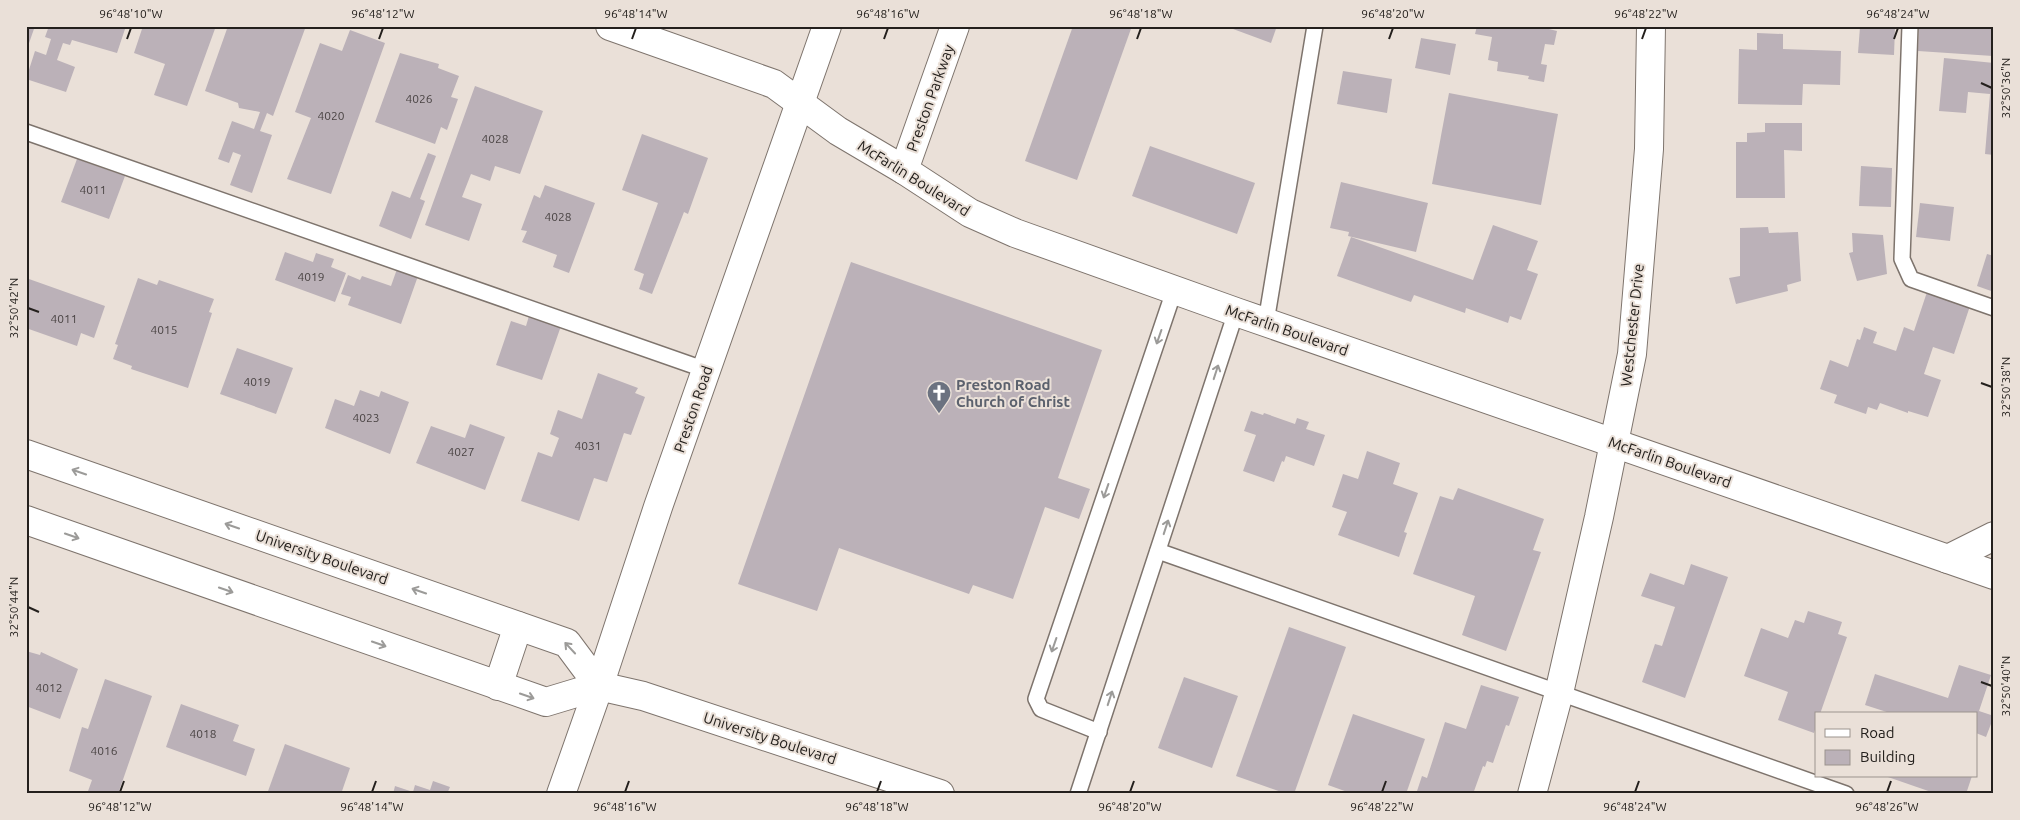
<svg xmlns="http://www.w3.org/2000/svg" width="2020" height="820" font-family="Ubuntu,sans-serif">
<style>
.building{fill:#bbb1b8}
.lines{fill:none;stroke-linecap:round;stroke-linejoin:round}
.service-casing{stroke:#7e746d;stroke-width:18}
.minor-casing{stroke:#7e746d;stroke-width:30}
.tertiary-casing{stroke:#7e746d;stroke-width:30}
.secondary-casing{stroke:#7e746d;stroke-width:30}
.service{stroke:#fff;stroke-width:15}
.minor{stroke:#fff;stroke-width:28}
.tertiary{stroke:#fff;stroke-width:28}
.secondary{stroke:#fff;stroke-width:28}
.oneway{stroke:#9c9b99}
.ticks{fill:none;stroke:#24201d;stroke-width:2}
.labels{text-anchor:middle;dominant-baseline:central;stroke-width:4;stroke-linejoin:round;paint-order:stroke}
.number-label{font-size:12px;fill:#4a4444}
.street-label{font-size:15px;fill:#24201d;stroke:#eae0d8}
.worship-label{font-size:15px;font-weight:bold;fill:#5b616d;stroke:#eae0d8;text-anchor:start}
.neatline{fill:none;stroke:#24201d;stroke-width:2}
.ticks-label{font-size:12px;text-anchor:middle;fill:#24201d}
</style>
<rect width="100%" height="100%" fill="#eae0d8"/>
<g class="building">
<polygon points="26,26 35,26 27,49 26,49"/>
<polygon points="49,26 126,26 117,53 72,40 70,45 63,43 57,60 75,67 66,92 26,79 35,51 46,55 51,39 45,37"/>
<polygon points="143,26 216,26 187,106 154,95 165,64 134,53"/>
<polygon points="228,26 306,26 273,116 267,113 260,131 272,135 252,193 230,185 241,155 233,152 229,163 218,159 232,121 254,129 260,112 239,108 238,103 205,91"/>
<polygon points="1073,26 1132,26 1077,180 1025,161"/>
<polygon points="1225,26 1277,26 1271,43"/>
<polygon points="1477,26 1549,26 1549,29 1557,31 1554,45 1545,44 1541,64 1547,65 1544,82 1528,79 1529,76 1497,71 1498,62 1488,60 1492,37 1475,34"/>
<polygon points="1919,26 1994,29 1993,56 1918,51"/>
<polygon points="1860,27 1895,28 1894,55 1858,53"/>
<polygon points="350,30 385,43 331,194 287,179 311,118 295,112 320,43 342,51"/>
<polygon points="1757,33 1783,34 1783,49 1841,51 1840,85 1803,84 1802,105 1738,104 1739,49 1757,50"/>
<polygon points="1421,38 1456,44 1450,75 1415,68"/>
<polygon points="400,53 439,64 438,68 459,76 451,97 458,99 447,130 441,127 435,144 375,122"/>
<polygon points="1944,58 1994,63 1994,155 1985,154 1990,94 1968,92 1966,113 1939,111"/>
<polygon points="1343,71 1392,79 1387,113 1337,104"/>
<polygon points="475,86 543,111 520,174 495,166 490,181 471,174 462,197 482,204 469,241 425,225"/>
<polygon points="1449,93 1558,114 1541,205 1432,184"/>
<polygon points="1765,123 1802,123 1802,151 1784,150 1785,198 1736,198 1736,142 1747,142 1747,133 1765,132"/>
<polygon points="642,134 708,158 688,214 684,212 652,294 639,289 644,274 634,270 658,203 622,190"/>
<polygon points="1150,146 1255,183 1237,234 1132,196"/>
<polygon points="428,153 436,156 420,199 425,201 411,239 379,226 392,191 410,198"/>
<polygon points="77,159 125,176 109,219 61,202"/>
<polygon points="1861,166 1892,168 1891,207 1859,206"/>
<polygon points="1341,182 1428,203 1416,252 1348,236 1349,232 1330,228"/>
<polygon points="545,185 595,203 569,273 553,267 557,255 522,242 527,231 521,230 534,195 540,198"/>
<polygon points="1920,203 1954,207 1950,241 1916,237"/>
<polygon points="1493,225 1538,241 1527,270 1538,274 1521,320 1510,316 1508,323 1466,308 1465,313 1414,295 1411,302 1337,276 1351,237 1473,280"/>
<polygon points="1768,227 1769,233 1798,232 1801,281 1787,285 1788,291 1736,304 1729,278 1740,276 1740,228"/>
<polygon points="1852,233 1883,235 1887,274 1857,281 1849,253 1853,252"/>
<polygon points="285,252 313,262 316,253 334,259 331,267 346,273 335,302 275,280"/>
<polygon points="1987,254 1994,256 1994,292 1977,286"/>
<polygon points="851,262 1102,350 1058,478 1090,489 1079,519 1045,507 1013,599 973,585 969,594 839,548 817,611 738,584"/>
<polygon points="397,269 418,276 401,324 348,305 351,297 341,294 348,275 360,280 362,276 391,286"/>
<polygon points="138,278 157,285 159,280 214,299 209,312 212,313 188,388 131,369 132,366 113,359 118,345 115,344"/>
<polygon points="29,279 105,306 94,338 81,333 77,346 26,328 26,286"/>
<polygon points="1927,292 1970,306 1954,354 1933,347 1924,374 1941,380 1928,417 1908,411 1908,413 1880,403 1877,410 1868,407 1866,414 1834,403 1837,395 1820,389 1830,360 1848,367 1857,339 1860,340 1864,327 1877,332 1873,343 1896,351 1904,327 1914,331"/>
<polygon points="529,316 561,326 542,380 496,365 511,321 526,326"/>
<polygon points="237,348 293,368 276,414 220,394"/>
<polygon points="598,373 638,388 635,393 645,397 631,435 624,433 607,482 594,478 579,521 521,501 538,452 552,457 559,438 550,434 558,410 582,419"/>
<polygon points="360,390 379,397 381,391 409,402 390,454 325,428 335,399 354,406"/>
<polygon points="1251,411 1263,415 1264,413 1295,424 1297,418 1309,422 1306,429 1325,435 1314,466 1286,456 1284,462 1282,461 1274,482 1243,471 1256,435 1244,431"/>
<polygon points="470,424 505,437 485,490 416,463 431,426 465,438"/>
<polygon points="1367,451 1400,463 1393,484 1418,493 1404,532 1407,533 1399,557 1338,535 1347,512 1332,507 1343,474 1358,479"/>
<polygon points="1458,488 1544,519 1533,550 1541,552 1506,651 1462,635 1475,596 1413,574 1440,496 1453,500"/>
<polygon points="1691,564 1728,577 1685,698 1642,682 1655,644 1662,646 1675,607 1641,596 1650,573 1684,585"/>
<polygon points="1808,611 1842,622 1838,634 1847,637 1820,714 1816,714 1816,726 1814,733 1778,720 1788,692 1744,676 1761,628 1788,638 1795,620 1804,623"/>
<polygon points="1289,627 1346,647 1294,794 1287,794 1236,776"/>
<polygon points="26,651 40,655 41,652 78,669 60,719 26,706"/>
<polygon points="1959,665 1991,675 1979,711 1994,716 1986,737 1976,733 1976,714 1893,714 1865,705 1875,674 1948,698"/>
<polygon points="1184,677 1238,696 1212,768 1158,748"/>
<polygon points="105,679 152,696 118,794 87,794 92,780 69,771 82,727 88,729"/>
<polygon points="1481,685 1519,697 1509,726 1506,725 1493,763 1487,761 1485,767 1483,766 1473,794 1416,794 1422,776 1427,778 1445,722 1466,729"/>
<polygon points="181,704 239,725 233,741 255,749 246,776 166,747"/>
<polygon points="1353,714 1425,739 1406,794 1353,794 1328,785"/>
<polygon points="285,744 350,768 341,794 267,794"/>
<polygon points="1885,776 1972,776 1966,794 1937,794"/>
<polygon points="433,781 450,787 447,794 393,794 395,786 413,792 415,785 430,790"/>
</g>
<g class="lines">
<defs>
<g id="service">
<polyline points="1910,26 1902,259 1911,279 1994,308"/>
<polyline points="26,132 706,370"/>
<polyline points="1266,322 1315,26"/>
<polyline points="1158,551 1846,794"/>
<polyline points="1099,732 1041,709 1036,699 1174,291"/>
<polyline points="1078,794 1236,312"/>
</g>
<g id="minor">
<polyline points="610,26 774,84 838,131 904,170 970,213 1015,233 1236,312 1994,575"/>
<polyline points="904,170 955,26"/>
<polyline points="1948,559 1994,536"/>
<polyline points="1532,794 1559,693 1599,517 1632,354 1649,149 1651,26"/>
</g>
<g id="tertiary">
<polyline points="26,454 567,643 599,686"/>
<polyline points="26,520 546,702 599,686 643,696 940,794"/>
<polyline points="498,686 518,626"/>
</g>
<polyline id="secondary" points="561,794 599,686 658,507 827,26"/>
</defs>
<use href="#service" class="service-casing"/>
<use href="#minor" class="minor-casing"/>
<use href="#tertiary" class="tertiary-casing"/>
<use href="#secondary" class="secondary-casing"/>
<use href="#service" class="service"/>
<use href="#minor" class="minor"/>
<use href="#tertiary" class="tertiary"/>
<use href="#secondary" class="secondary"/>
</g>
<defs><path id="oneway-shaft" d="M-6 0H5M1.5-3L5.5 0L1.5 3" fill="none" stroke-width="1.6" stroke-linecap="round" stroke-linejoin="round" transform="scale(1.25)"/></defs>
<g class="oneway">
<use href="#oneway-shaft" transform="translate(1159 337) rotate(109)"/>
<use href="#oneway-shaft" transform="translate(1216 372) rotate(-72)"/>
<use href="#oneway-shaft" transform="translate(79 472) rotate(-161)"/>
<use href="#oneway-shaft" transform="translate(1106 491) rotate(109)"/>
<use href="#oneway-shaft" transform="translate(232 526) rotate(-161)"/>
<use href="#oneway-shaft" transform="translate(1166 527) rotate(-72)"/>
<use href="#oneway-shaft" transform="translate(72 536) rotate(19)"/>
<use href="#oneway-shaft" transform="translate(226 590) rotate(19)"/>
<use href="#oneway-shaft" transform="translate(419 591) rotate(-161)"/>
<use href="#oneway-shaft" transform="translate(379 644) rotate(19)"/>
<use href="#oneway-shaft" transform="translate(1054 645) rotate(109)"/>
<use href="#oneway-shaft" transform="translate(570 648) rotate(-133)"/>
<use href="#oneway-shaft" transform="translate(527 696) rotate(19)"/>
<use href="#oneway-shaft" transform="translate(1110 698) rotate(-72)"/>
</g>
<path class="ticks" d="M127,39L131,28M379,39L383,28M632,39L636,28M884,39L888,28M1137,39L1141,28M1389,39L1393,28M1642,39L1646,28M1894,39L1898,28M1981,83L1992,88M28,308L39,312M1981,383L1992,387M28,607L39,612M1981,682L1992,686M120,792L124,781M372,792L376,781M625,792L629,781M877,792L881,781M1130,792L1134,781M1382,792L1386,781M1635,792L1639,781M1887,792L1891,781"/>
<defs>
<symbol id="church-pin" viewBox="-11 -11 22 30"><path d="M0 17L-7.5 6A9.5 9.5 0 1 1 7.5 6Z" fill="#6b7280" stroke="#eae0d8"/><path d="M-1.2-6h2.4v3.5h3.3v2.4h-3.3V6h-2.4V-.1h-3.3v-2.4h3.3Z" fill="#fff"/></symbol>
</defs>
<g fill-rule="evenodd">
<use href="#church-pin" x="925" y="379" width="28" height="38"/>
</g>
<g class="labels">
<g class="number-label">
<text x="419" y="98">4026</text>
<text x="331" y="115">4020</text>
<text x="495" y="138">4028</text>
<text x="93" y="189">4011</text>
<text x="558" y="216">4028</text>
<text x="311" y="276">4019</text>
<text x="64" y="318">4011</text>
<text x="164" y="329">4015</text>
<text x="257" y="381">4019</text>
<text x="366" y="417">4023</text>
<text x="588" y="445">4031</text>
<text x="461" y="451">4027</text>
<text x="49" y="687">4012</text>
<text x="203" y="733">4018</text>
<text x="104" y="750">4016</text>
</g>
<g class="street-label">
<text transform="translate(930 98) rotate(-70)">Preston Parkway</text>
<text transform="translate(914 178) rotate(32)">McFarlin Boulevard</text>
<text transform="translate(1632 325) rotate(-84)">Westchester Drive</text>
<text transform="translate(1287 330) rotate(19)">McFarlin Boulevard</text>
<text transform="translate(693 409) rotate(-71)">Preston Road</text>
<text transform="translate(1670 462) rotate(19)">McFarlin Boulevard</text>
<text transform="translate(322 557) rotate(19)">University Boulevard</text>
<text transform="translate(770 738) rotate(18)">University Boulevard</text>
</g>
<g class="worship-label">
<text x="956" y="384">Preston Road<tspan x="956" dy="17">Church of Christ</tspan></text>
</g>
</g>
<rect width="2020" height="820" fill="none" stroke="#eae0d8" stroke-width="55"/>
<rect x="1815" y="712" width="162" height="65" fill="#eae0d8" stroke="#9b938d"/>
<rect x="1825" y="729" width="25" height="8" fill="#ffffff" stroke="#9b938d"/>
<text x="1860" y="738" font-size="15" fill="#24201d">Road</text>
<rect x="1825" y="750" width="25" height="15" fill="#bbb1b8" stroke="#9b938d"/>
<text x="1860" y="762" font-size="15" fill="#24201d">Building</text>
<rect x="28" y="28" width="1964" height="764" class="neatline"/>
<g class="ticks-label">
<text x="131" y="18">96°48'10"W</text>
<text x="383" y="18">96°48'12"W</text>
<text x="636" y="18">96°48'14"W</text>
<text x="888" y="18">96°48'16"W</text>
<text x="1141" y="18">96°48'18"W</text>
<text x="1393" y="18">96°48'20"W</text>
<text x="1646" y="18">96°48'22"W</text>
<text x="1898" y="18">96°48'24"W</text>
<text transform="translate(2006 88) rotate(-90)" y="4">32°50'36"N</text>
<text transform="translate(14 308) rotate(-90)" y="4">32°50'42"N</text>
<text transform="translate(2006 387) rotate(-90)" y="4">32°50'38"N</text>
<text transform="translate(14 607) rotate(-90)" y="4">32°50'44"N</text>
<text transform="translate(2006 686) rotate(-90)" y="4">32°50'40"N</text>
<text x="120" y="811">96°48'12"W</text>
<text x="372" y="811">96°48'14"W</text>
<text x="625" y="811">96°48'16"W</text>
<text x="877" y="811">96°48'18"W</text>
<text x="1130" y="811">96°48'20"W</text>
<text x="1382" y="811">96°48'22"W</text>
<text x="1635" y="811">96°48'24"W</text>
<text x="1887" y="811">96°48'26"W</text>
</g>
</svg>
